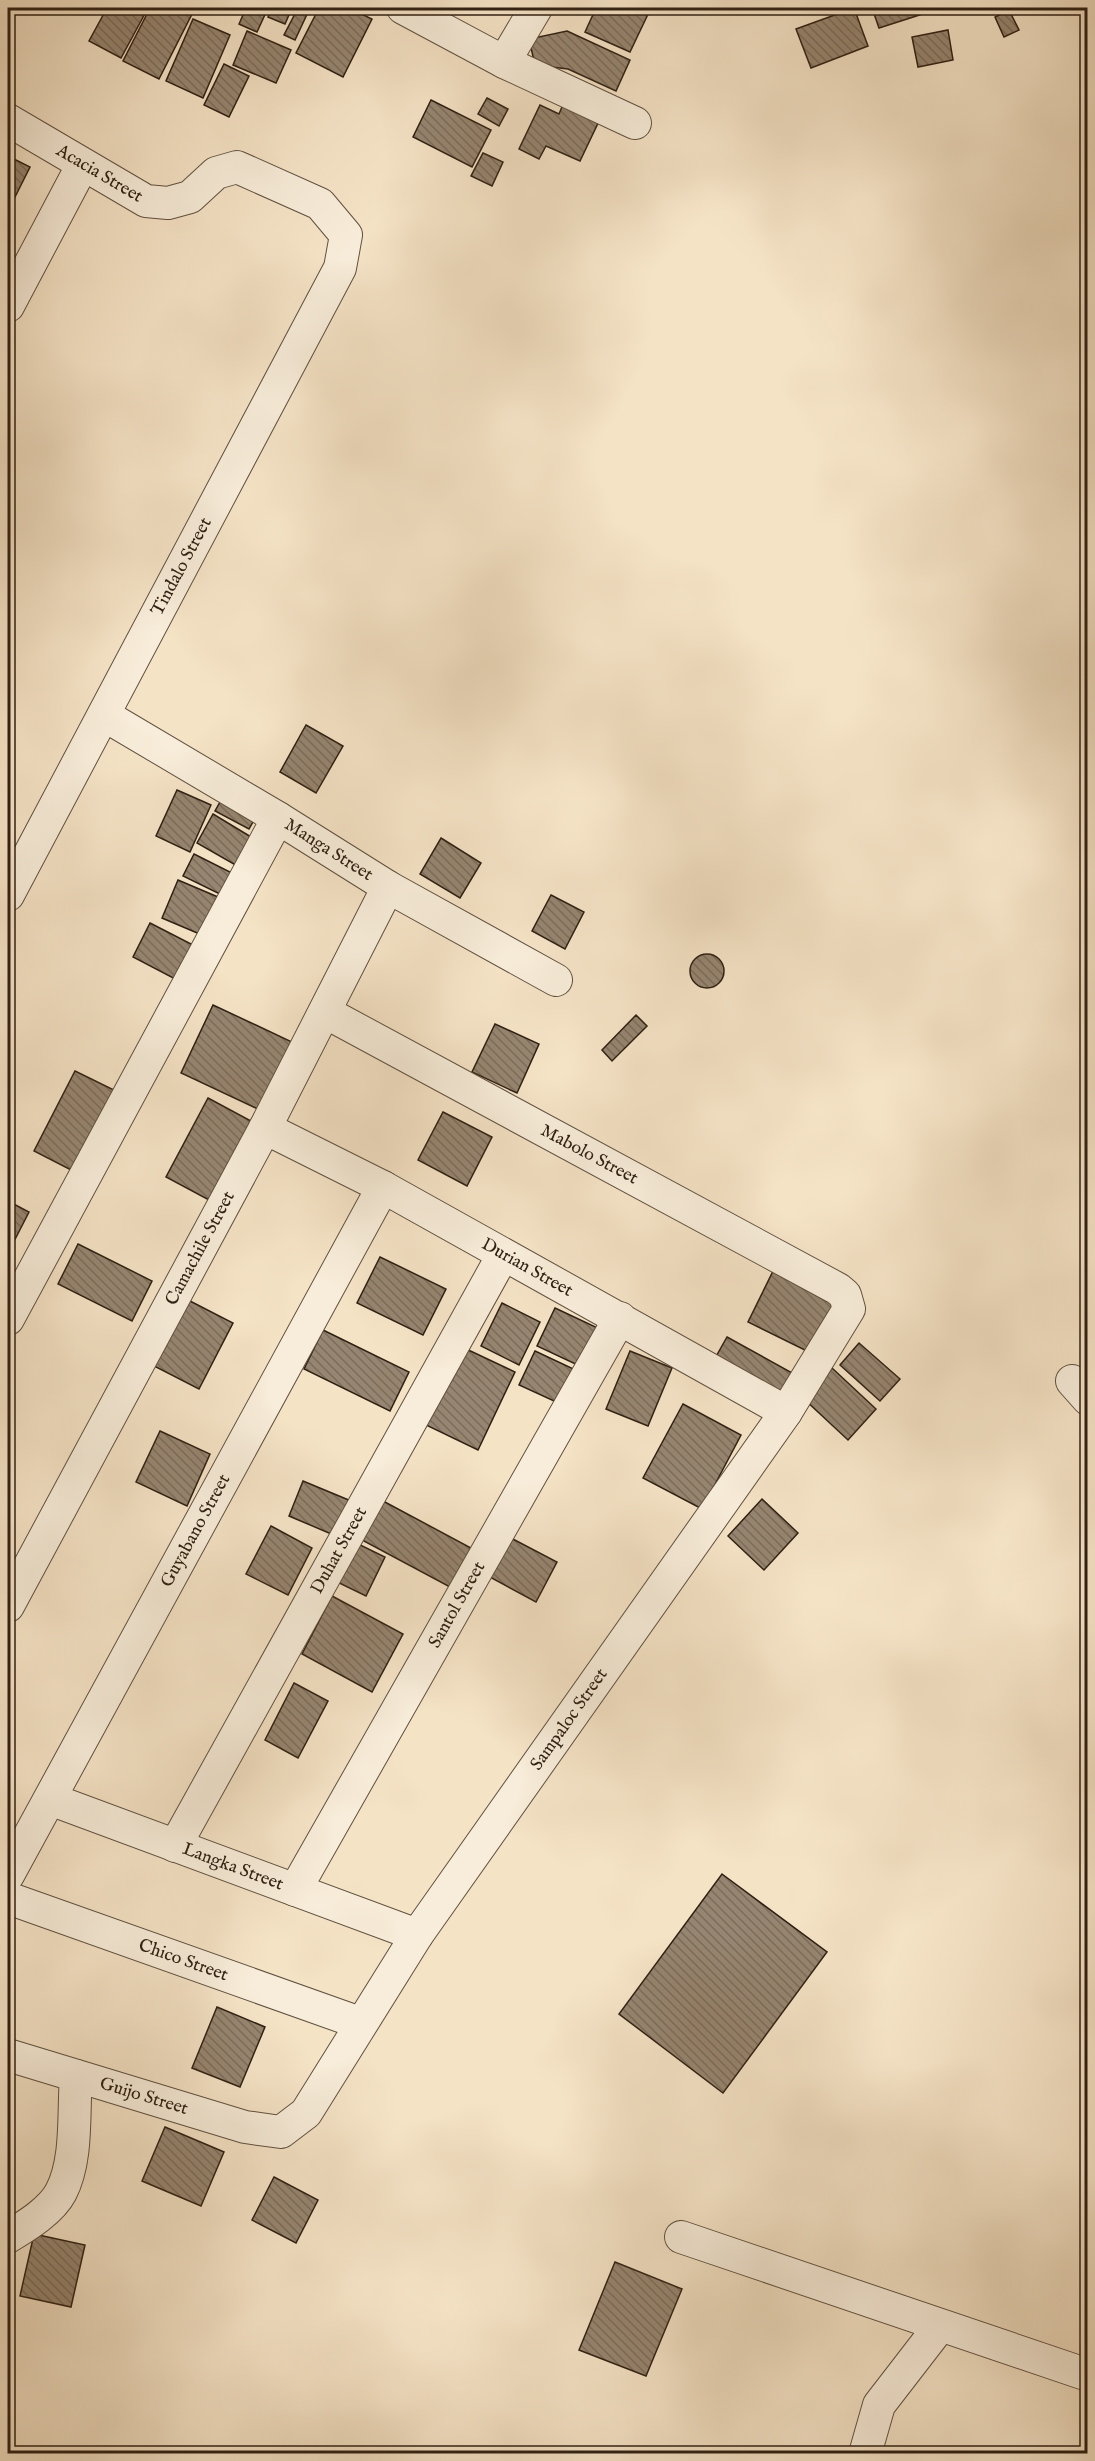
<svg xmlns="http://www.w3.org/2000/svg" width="1095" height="2461" font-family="'IM FELL English',serif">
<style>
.building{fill:url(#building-back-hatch);stroke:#2f2013;stroke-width:1.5}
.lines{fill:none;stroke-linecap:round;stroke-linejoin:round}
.street-casing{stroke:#605140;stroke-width:34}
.street{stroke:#f8edda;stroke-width:32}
.labels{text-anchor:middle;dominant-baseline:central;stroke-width:4.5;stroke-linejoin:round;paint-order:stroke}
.street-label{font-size:18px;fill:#2f2013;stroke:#f8edda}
</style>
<defs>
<pattern id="building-back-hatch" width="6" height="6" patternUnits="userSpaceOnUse" patternTransform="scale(1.5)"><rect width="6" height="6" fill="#968570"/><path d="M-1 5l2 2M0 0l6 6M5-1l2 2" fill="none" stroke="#7b6c5b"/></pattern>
</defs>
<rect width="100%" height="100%" fill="#f5e3c6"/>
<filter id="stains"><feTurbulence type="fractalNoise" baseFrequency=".00333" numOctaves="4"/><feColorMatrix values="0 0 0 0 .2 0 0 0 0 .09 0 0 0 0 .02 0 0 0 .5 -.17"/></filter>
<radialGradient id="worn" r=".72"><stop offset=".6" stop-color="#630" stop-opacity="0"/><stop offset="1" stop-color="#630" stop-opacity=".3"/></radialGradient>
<g class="building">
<polygon points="107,8 148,8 121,58 89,41"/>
<polygon points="150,8 179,8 192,14 159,79 123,61"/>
<polygon points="246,8 268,8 257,32 239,24"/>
<polygon points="272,8 292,8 285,24 268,17"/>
<polygon points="298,8 309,10 295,40 284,35"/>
<polygon points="319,8 349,8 372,19 343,77 296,53"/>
<polygon points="596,8 650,10 630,52 585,32"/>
<polygon points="854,8 868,46 811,68 796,29"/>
<polygon points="872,8 931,8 932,11 879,28"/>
<polygon points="1009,10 1019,30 1004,37 995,17"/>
<polygon points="193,19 230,35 203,98 166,81"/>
<polygon points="948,30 953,60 918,67 912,37"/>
<polygon points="247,31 291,50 276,83 233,65"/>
<polygon points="567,31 630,60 616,91 568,69 535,65 529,39"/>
<polygon points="224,64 249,76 229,117 204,105"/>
<polygon points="487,98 508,109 499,126 478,114"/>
<polygon points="431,100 491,130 472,167 413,137"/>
<polygon points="564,102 600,119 580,161 546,146 539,159 519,149 540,105 559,114"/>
<polygon points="483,153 503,162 492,186 471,176"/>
<polygon points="8,156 30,167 11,205 8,203"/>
<polygon points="306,725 343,746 316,793 280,772"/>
<polygon points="177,790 211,805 190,852 156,836"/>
<polygon points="225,793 259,811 249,829 215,811"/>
<polygon points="213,814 256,840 239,867 197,843"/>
<polygon points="441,838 481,863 460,898 420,874"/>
<polygon points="194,854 240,877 230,899 183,876"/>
<polygon points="178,880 225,900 209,938 162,918"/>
<polygon points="551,895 584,912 565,949 532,931"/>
<polygon points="150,923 197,947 179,981 133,957"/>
<circle cx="707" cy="971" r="17"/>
<polygon points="213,1005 292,1042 260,1110 181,1073"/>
<polygon points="636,1015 647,1026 612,1061 602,1050"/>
<polygon points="495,1024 539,1044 517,1093 472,1072"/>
<polygon points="75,1071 116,1091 75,1172 34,1151"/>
<polygon points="208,1098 251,1121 209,1200 166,1177"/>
<polygon points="443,1112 492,1137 467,1186 418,1160"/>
<polygon points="8,1201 29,1212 8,1253"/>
<polygon points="78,1244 152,1281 132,1321 58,1284"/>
<polygon points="380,1257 446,1289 423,1335 357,1303"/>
<polygon points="776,1265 845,1299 817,1356 748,1322"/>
<polygon points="188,1300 233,1323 199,1389 154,1366"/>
<polygon points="502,1303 540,1322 519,1365 481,1346"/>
<polygon points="555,1308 602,1330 584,1368 537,1346"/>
<polygon points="323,1330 409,1372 390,1411 304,1369"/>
<polygon points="727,1337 794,1374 776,1406 709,1369"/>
<polygon points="859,1343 900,1379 880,1401 840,1365"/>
<polygon points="462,1347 515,1372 478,1450 426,1425"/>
<polygon points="535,1351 580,1372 565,1406 519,1385"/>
<polygon points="630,1351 672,1368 648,1426 606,1409"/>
<polygon points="832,1368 876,1409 848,1440 804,1399"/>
<polygon points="683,1404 741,1435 702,1509 643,1478"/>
<polygon points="160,1431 210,1454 187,1506 136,1482"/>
<polygon points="303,1481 351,1501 336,1536 289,1516"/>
<polygon points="762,1499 798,1533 764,1570 728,1536"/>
<polygon points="383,1501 471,1548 450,1587 362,1540"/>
<polygon points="271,1526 312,1548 288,1595 246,1574"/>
<polygon points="509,1537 557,1562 536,1602 488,1576"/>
<polygon points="354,1542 385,1557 366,1596 335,1581"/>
<polygon points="332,1596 403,1634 372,1692 302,1654"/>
<polygon points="294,1683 328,1701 298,1758 265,1740"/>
<polygon points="722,1874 827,1952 723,2093 619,2014"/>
<polygon points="217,2007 265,2027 240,2087 192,2068"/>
<polygon points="165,2127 224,2152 201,2206 142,2181"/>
<polygon points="274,2177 318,2200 296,2243 252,2220"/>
<polygon points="34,2234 85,2245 71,2307 20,2296"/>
<polygon points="615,2262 682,2289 646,2376 579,2350"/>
</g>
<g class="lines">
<defs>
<g id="street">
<polyline points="403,8 504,62 635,123"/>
<polyline points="504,62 536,8"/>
<path id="s1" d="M8,120L146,201L168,203L190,197L216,173L237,167L320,204L346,235L340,268L8,895"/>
<polyline points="8,306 82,166"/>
<path id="s2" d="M104,715L278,818L388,887L556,980"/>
<path id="s3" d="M265,1128L383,1187L786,1412"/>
<polyline points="8,1319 278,818"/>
<polyline points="1072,1381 1088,1399"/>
<path id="s4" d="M8,1606L265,1128L388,887"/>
<path id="s5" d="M50,1799L417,1935"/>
<path id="s6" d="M175,1846L503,1255"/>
<path id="s7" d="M8,1875L383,1187"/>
<path id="s8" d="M295,1890L620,1318"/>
<path id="s9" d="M8,1898L360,2023"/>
<path id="s10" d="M8,2055L245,2127L281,2132L306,2113L417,1935L786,1412L849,1309L845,1295L838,1289L325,1012"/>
<path d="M8,2237C26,2226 51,2211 61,2192C78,2159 73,2113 76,2076"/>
<polyline points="681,2237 1088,2375"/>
<polyline points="865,2454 879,2405 940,2326"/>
</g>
</defs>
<use href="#street" class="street-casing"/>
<use href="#street" class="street"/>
</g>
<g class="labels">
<g class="street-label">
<text stroke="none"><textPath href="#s1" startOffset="106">Acacia Street</textPath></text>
<text transform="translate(182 567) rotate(-62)">Tindalo Street</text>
<text stroke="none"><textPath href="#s2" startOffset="262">Manga Street</textPath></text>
<text transform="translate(589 1155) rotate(28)">Mabolo Street</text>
<text stroke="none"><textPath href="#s4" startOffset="406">Camachile Street</textPath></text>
<text stroke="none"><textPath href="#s3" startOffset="297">Durian Street</textPath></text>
<text stroke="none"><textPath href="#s7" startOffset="392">Guyabano Street</textPath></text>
<text stroke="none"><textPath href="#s6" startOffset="338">Duhat Street</textPath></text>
<text stroke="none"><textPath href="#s8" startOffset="328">Santol Street</textPath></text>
<text stroke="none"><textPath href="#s10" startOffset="789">Sampaloc Street</textPath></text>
<text stroke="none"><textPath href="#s5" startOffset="195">Langka Street</textPath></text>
<text stroke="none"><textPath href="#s9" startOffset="186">Chico Street</textPath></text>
<text stroke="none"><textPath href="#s10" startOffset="142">Guijo Street</textPath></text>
</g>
</g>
<rect width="1095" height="2461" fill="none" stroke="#f5e3c6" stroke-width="30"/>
<rect x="9" y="9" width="1077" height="2443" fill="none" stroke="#2f2013" stroke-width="3"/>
<rect x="15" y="15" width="1065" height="2431" fill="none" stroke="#2f2013" stroke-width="1.5"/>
<rect width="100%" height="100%" filter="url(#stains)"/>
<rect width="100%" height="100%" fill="url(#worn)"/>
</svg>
